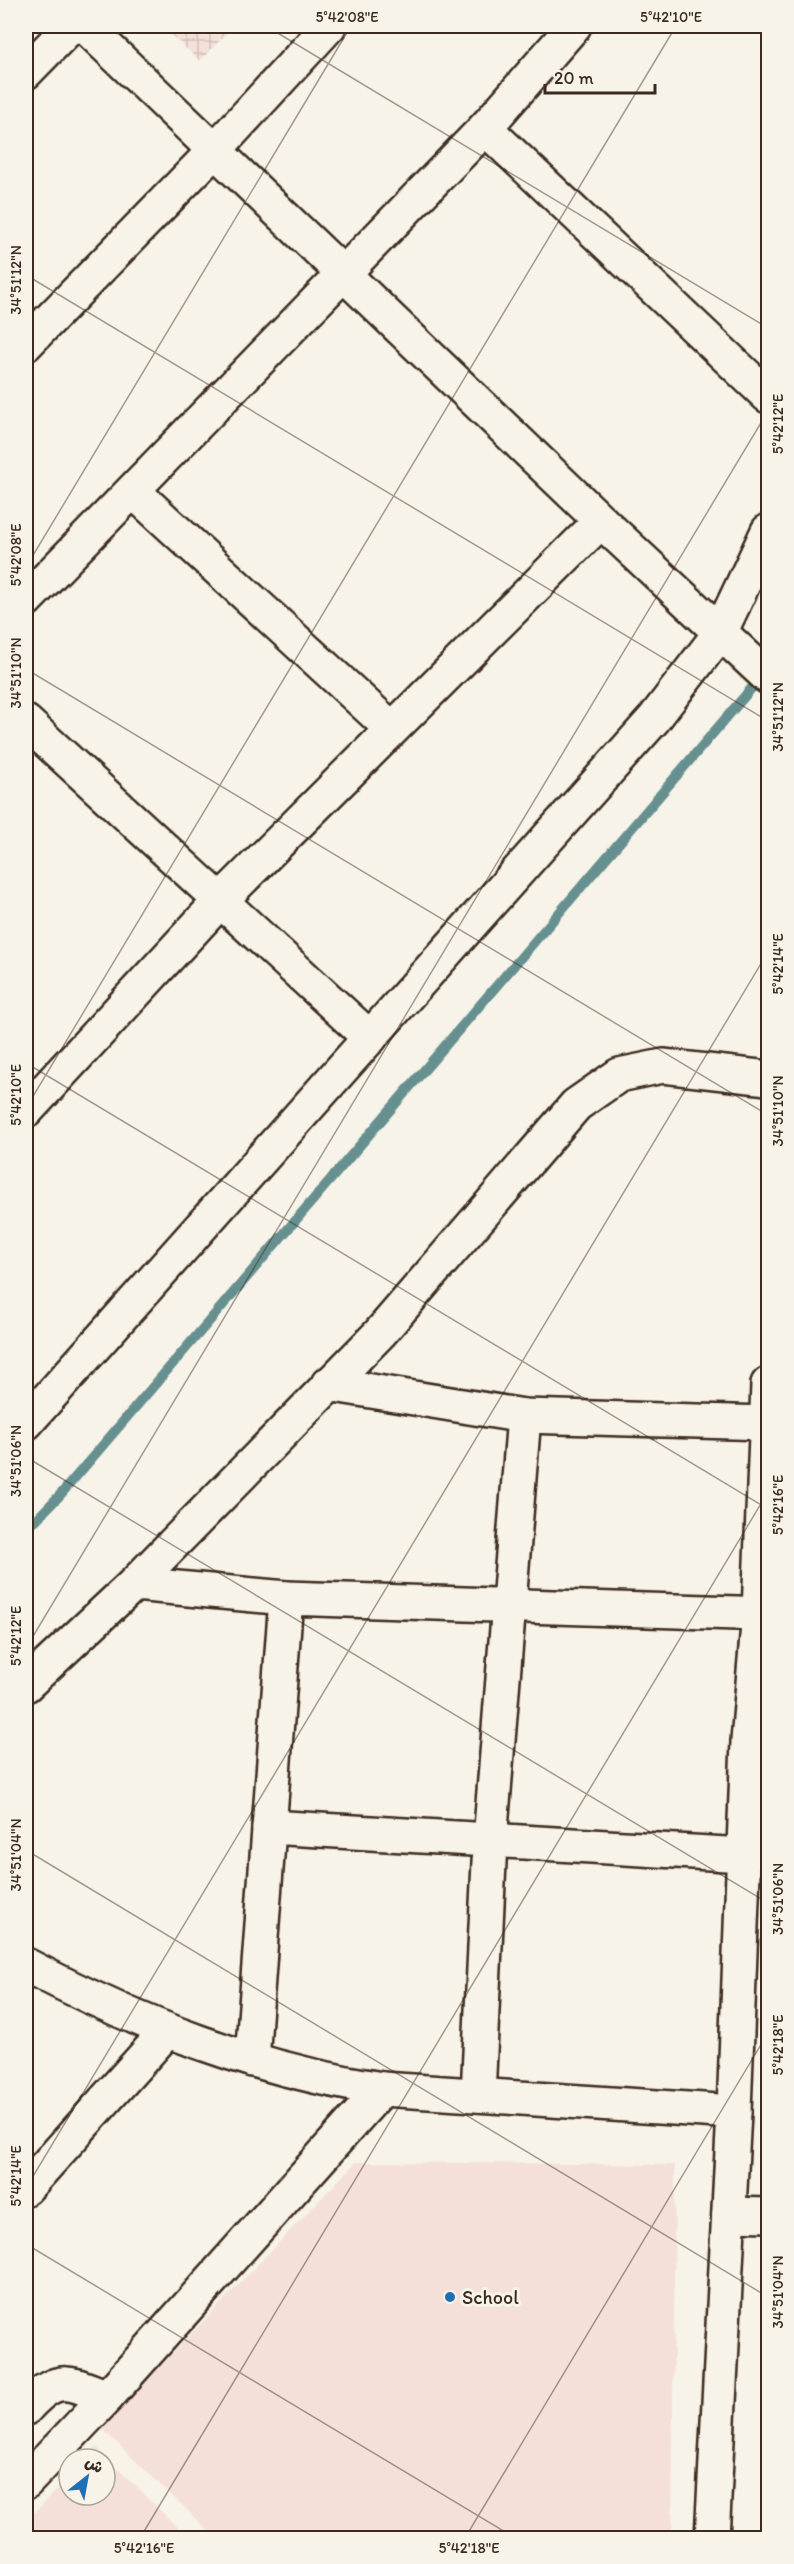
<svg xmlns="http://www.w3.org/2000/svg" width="794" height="2564" font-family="Itim,'Playpen Sans Arabic',sans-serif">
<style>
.built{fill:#f4e0d8}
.industrial{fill:url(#industrial-grid)}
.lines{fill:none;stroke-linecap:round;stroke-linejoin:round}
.stream{stroke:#66908f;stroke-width:10}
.street-casing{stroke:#3b2a1e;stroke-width:38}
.street{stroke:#f7f3e8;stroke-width:33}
.ticks{fill:none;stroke:#3b2a1e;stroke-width:1.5;stroke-opacity:0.45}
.poi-dot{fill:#1f6fb2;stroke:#f7f3e8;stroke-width:2}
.labels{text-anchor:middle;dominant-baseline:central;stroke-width:6;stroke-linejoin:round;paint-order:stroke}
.poi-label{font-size:20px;fill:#3b2a1e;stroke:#f7f3e8;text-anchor:start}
.neatline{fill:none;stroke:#3b2a1e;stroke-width:2}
.ticks-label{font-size:15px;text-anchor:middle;fill:#3b2a1e}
</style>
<defs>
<pattern id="industrial-grid" width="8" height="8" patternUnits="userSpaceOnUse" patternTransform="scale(1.5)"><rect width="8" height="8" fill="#f4e0d8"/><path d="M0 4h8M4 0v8" fill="none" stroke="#d2c0b9"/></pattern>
</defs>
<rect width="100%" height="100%" fill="#f7f3e8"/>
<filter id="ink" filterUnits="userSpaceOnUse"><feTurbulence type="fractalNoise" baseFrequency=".0167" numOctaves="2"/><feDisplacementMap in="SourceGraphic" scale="12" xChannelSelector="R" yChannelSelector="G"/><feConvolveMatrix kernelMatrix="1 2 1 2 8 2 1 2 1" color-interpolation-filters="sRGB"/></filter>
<g filter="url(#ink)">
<g class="built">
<polygon points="356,2162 675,2165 672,2538 216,2538 101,2428"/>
<polygon points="96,2447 188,2538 26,2538 26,2522 69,2476 69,2495 105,2495 105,2459 85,2459"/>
</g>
<polygon class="industrial" points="161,26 234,26 200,61"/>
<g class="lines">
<polyline class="stream" points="26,1530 61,1494 762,676"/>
<defs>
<g id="street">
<polyline points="85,26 601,521 768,677"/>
<polyline points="26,72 71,26"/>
<polyline points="485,128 768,396"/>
<polyline points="26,344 214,151 329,26"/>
<polyline points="133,491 392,729"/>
<polyline points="26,600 485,128 574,26"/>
<polyline points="26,722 370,1038"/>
<polyline points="26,1111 220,901 601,521"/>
<polyline points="328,1384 524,1416 767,1423"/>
<polyline points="26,1423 654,719 720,633 768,531"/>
<polyline points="134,1584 286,1598"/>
<polyline points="26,1685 134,1584 380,1333 576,1105 619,1075 663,1066 768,1078"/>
<polyline points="269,1827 744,1855"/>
<path d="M26,1965C139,2024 255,2070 382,2089L734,2112"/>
<polyline points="252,2060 286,1598 768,1614"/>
<polyline points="478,2095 490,1841 524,1416"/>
<polyline points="26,2188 167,2031"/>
<polyline points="729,2214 768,2215"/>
<path d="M26,2408C58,2373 68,2382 107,2397"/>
<polyline points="26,2482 107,2397 382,2089"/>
<polyline points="712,2538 734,2112 748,1741 759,1613 768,1384"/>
</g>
</defs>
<use href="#street" class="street-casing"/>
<use href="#street" class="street"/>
</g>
</g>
<path class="ticks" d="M266,26L768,328M26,27V26M26,275L768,721M26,567L351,26M26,669L768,1115M26,1063L768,1509M26,1108L676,26M26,1457L768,1903M26,1648L768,411M26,1850L768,2297M26,2188L768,952M26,2244L515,2538M140,2538L768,1492M465,2538L768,2033"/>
<circle class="poi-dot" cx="450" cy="2297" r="6"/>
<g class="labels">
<g class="poi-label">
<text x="462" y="2297">School</text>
</g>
</g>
<rect width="794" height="2564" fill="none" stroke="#f7f3e8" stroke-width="66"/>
<g transform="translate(87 2477) rotate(31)"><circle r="28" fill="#f7f3e8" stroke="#aca397" stroke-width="1.5"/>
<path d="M0-4.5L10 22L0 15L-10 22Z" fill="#1f6fb2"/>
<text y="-9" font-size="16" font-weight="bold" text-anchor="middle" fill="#3b2a1e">ش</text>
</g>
<path d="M545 84v9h110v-9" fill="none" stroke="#3b2a1e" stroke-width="3"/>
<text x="554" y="84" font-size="18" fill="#3b2a1e" stroke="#f7f3e8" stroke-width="4.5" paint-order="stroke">20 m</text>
<rect x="33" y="33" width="728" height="2498" class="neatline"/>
<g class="ticks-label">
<text x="347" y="22">5°42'08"E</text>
<text x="671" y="22">5°42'10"E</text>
<text transform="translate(16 280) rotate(-90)" y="5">34°51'12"N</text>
<text transform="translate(778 424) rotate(-90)" y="5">5°42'12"E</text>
<text transform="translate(16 555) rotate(-90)" y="5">5°42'08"E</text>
<text transform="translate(16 673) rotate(-90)" y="5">34°51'10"N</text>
<text transform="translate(778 717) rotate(-90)" y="5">34°51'12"N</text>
<text transform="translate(778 964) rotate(-90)" y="5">5°42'14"E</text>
<text transform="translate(16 1095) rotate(-90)" y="5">5°42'10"E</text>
<text transform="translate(778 1111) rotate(-90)" y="5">34°51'10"N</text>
<text transform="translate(16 1461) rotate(-90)" y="5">34°51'06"N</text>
<text transform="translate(778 1505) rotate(-90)" y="5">5°42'16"E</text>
<text transform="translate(16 1636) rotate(-90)" y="5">5°42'12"E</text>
<text transform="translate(16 1855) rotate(-90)" y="5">34°51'04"N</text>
<text transform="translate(778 1899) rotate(-90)" y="5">34°51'06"N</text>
<text transform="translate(778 2045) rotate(-90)" y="5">5°42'18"E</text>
<text transform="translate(16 2176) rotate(-90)" y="5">5°42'14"E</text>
<text transform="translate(778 2292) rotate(-90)" y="5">34°51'04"N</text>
<text x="144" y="2553">5°42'16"E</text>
<text x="469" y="2553">5°42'18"E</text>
</g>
</svg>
